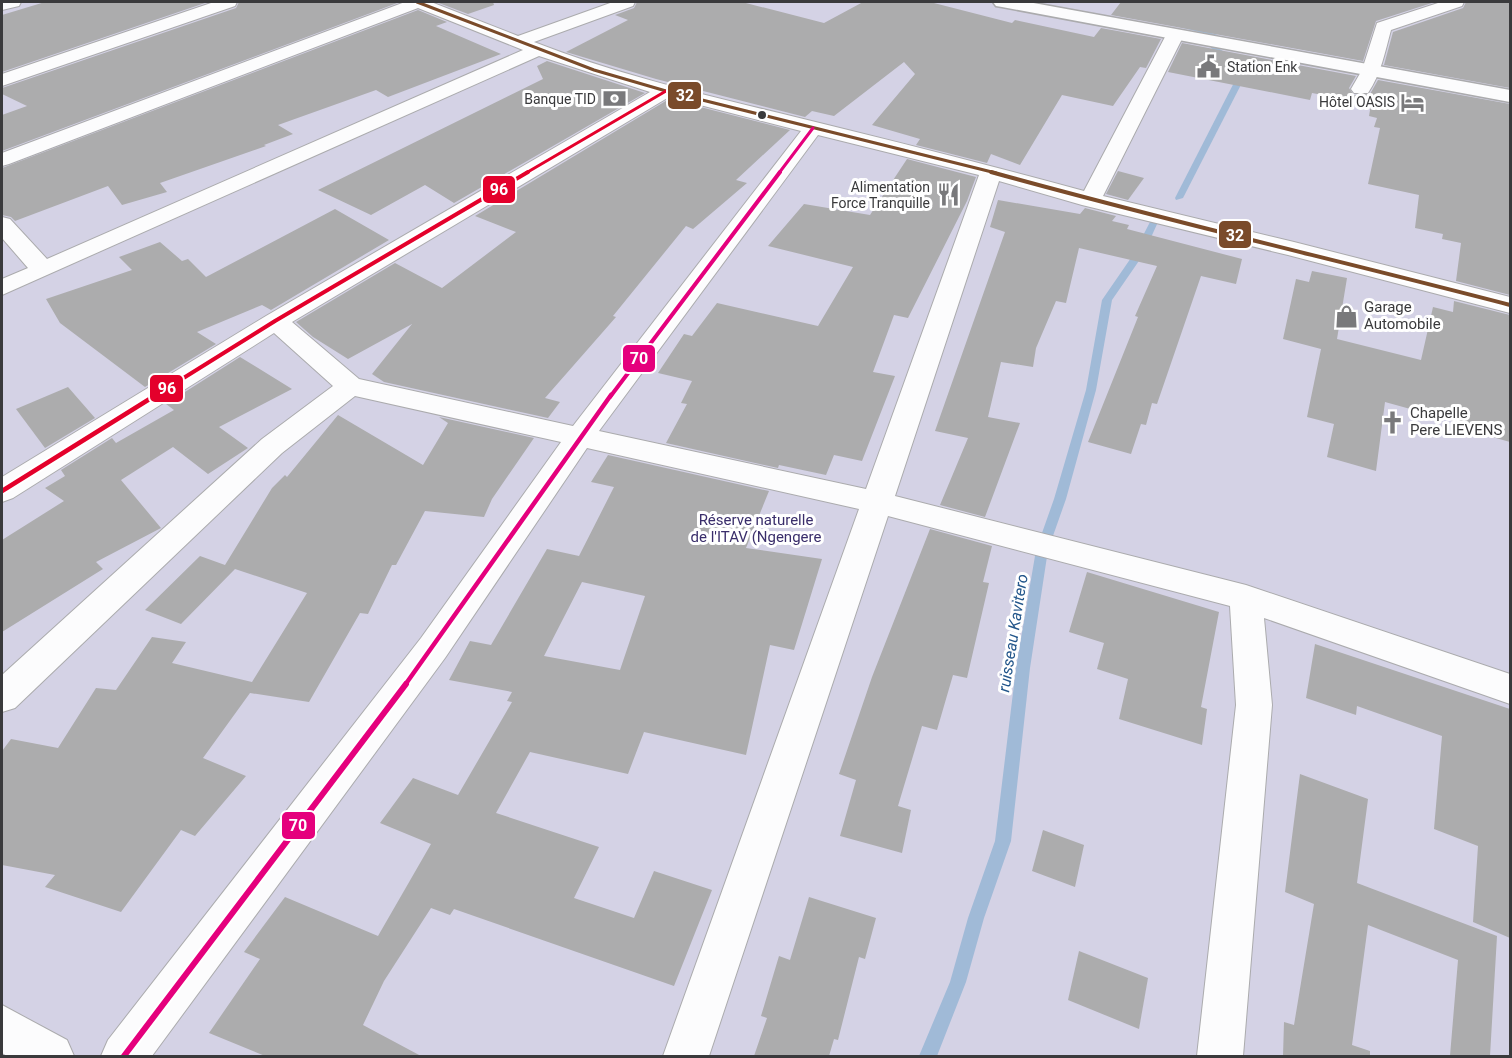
<svg xmlns="http://www.w3.org/2000/svg" width="1512" height="1058" font-family="Roboto,sans-serif">
<style>
.green{fill:#d4d2e5}
.lines{fill:none;stroke-linecap:round;stroke-linejoin:round}
.stream{fill:#a0bad7;fill-rule:evenodd}
.building{fill:#acacad;fill-rule:evenodd}
.street-casing{stroke:#ababad;stroke-width:2}
.highway-casing{stroke:#ababad;stroke-width:3}
.street{fill:#fcfcfd;fill-rule:evenodd}
.highway{fill:#fcfcfd;fill-rule:evenodd}
.bus-1-far1-casing{stroke:#fff;stroke-width:6}
.bus-1-casing{stroke:#fff;stroke-width:8}
.bus-2-far2-casing{stroke:#fff;stroke-width:6}
.bus-2-far1-casing{stroke:#fff;stroke-width:8}
.bus-2-casing{stroke:#fff;stroke-width:9}
.bus-3-far3-casing{stroke:#fff;stroke-width:6}
.bus-3-far2-casing{stroke:#fff;stroke-width:8}
.bus-3-far1-casing{stroke:#fff;stroke-width:9}
.bus-3-casing{stroke:#fff;stroke-width:10}
.bus-1-far1{stroke:#7a4b2a;stroke-width:3}
.bus-1{stroke:#7a4b2a;stroke-width:4}
.bus-2-far2{stroke:#e4002b;stroke-width:3}
.bus-2-far1{stroke:#e4002b;stroke-width:4}
.bus-2{stroke:#e4002b;stroke-width:4.5}
.bus-3-far3{stroke:#e5007d;stroke-width:3}
.bus-3-far2{stroke:#e5007d;stroke-width:4}
.bus-3-far1{stroke:#e5007d;stroke-width:4.5}
.bus-3{stroke:#e5007d;stroke-width:6}
.bus-dot{fill:#3a3a3c;stroke:#fff;stroke-width:2}
.labels{text-anchor:middle;dominant-baseline:central;stroke-width:6;stroke-linejoin:round;paint-order:stroke}
.far-poi-label{font-size:14px;fill:#3a3a3c;stroke:#fff;text-anchor:end}
.poi-label{font-size:15px;fill:#3a3a3c;stroke:#fff;text-anchor:start}
.park-label{font-size:15px;fill:#3a2e6b;stroke:#fff}
.water-label{font-size:16px;font-style:italic;fill:#22558a;stroke:#fff}
.line-badge{stroke:#fff;stroke-width:2}
.badge-label{font-size:16px;text-anchor:middle;font-weight:bold;fill:#fff}
</style>
<rect width="100%" height="100%" fill="#eeedf0"/>
<rect class="green" x="2" y="2" width="1508" height="1054"/>
<g class="lines">
<g class="stream">
<polygon points="1186,2 1192,2 1182,24 1218,35 1218,37 1176,26"/>
<polygon points="1211,46 1215,46 1235,59 1230,60 1211,48"/>
<polygon points="1241,69 1248,71 1183,198 1176,200 1175,198"/>
<polygon points="1154,219 1158,222 1143,255 1112,300 1096,390 1066,499 1048,550 1030,668 1011,841 984,918 966,982 937,1056 919,1056 950,982 968,918 995,841 1016,668 1036,550 1054,499 1086,390 1102,300 1133,255 1150,222"/>
</g>
</g>
<g class="building">
<polygon points="45,2 208,2 2,72 2,15"/>
<polygon points="239,2 400,2 2,151 2,115 27,106 2,94 2,88 236,8"/>
<polygon points="436,2 493,2 494,5 468,14"/>
<polygon points="637,2 742,2 824,23 863,2 930,2 1012,23 1015,20 1094,37 1101,28 1161,39 1146,68 1140,67 1113,106 1062,95 1020,165 991,154 987,163 916,145 920,139 872,125 915,74 904,62 834,116 812,111 805,117 656,79 566,52 628,20 615,15 634,8"/>
<polygon points="1121,2 1435,2 1376,21 1363,61 1111,15"/>
<polygon points="1466,2 1510,2 1510,88 1384,65 1393,32 1463,8"/>
<polygon points="418,10 447,22 436,26 501,54 388,97 376,90 278,125 293,134 264,145 266,146 160,183 167,192 122,205 108,186 15,221 11,217 2,215 2,168"/>
<polygon points="1182,43 1356,76 1349,88 1354,95 1370,94 1378,80 1510,104 1510,295 1456,281 1461,243 1442,239 1443,234 1415,228 1419,195 1368,184 1380,128 1374,127 1377,118 1369,116 1371,104 1312,93 1310,100 1168,72"/>
<polygon points="547,61 645,93 454,203 425,185 371,215 318,190 543,79 537,66"/>
<polygon points="669,99 790,130 736,180 747,183 693,229 686,226 613,316 616,317 545,398 560,402 548,418 384,382 372,374 412,324 348,359 313,337 296,322 395,263 442,288 516,232 475,216"/>
<polygon points="907,159 976,177 967,201 908,318 894,315 873,372 895,376 862,461 834,455 826,475 779,465 778,468 666,443 687,404 681,403 692,381 658,373 684,334 692,336 717,303 818,326 853,267 768,246 804,204 870,215"/>
<polygon points="1118,171 1144,178 1128,200 1106,194"/>
<polygon points="998,200 1080,214 1085,208 1116,216 1112,221 1129,225 1127,229 1242,259 1236,284 1201,276 1157,404 1152,403 1146,425 1141,424 1131,454 1088,442 1138,317 1135,316 1157,266 1079,248 1066,303 1056,301 1036,348 1033,367 1001,362 988,417 1020,423 985,517 940,505 968,438 935,431 1005,232 990,227"/>
<polygon points="335,209 389,240 271,310 262,305 197,332 216,344 145,387 60,323 46,299 132,270 119,257 160,242 182,261 188,259 206,277"/>
<polygon points="1312,271 1347,278 1337,339 1421,360 1433,307 1453,312 1454,301 1510,315 1510,442 1471,431 1472,426 1385,402 1376,471 1327,457 1334,424 1307,417 1321,349 1283,339 1296,279 1309,282"/>
<polygon points="240,357 292,389 219,427 248,448 208,474 173,447 121,480 161,528 96,562 103,569 2,632 2,540 64,501 45,488 65,476 61,470 112,438 116,443 174,410 166,404"/>
<polygon points="68,387 95,418 45,448 16,409"/>
<polygon points="338,415 423,465 448,423 439,417 534,438 492,499 484,517 425,511 396,565 392,565 368,614 360,613 309,702 250,693 203,758 246,776 195,836 181,830 121,912 45,887 55,875 2,865 2,751 11,739 58,748 96,688 116,690 152,637 186,642 172,663 252,682 307,593 235,569 181,624 145,610 200,556 225,565 272,488 285,475 287,477"/>
<path d="M608,455L769,491L746,548L822,559L794,650L770,645L746,755L644,732L628,774L530,752L496,813L599,847L574,898L634,918L654,871L712,890L674,986L454,909L450,915L431,908L384,981L363,1025L421,1056H265L209,1033L260,959L244,952L285,897L378,936L431,844L380,823L413,778L458,795L512,702L507,701L512,692L449,680L470,641L491,645L547,549L579,556L614,487L591,482ZM582,582L645,596L620,670L544,656Z"/>
<polygon points="930,529 992,546 983,582 989,583 967,678 953,675 937,730 922,726 898,806 911,810 902,853 840,836 856,780 839,774 872,677"/>
<polygon points="1087,572 1219,612 1201,707 1207,709 1202,745 1119,719 1128,679 1097,669 1104,643 1069,632"/>
<polygon points="1315,644 1510,709 1510,938 1473,922 1478,846 1434,829 1442,736 1357,706 1356,715 1306,698"/>
<polygon points="1300,774 1368,799 1357,883 1497,936 1490,1056 1450,1056 1458,960 1368,925 1352,1045 1370,1051 1370,1056 1283,1056 1284,1022 1294,1025 1314,904 1285,892"/>
<polygon points="1043,830 1084,845 1075,887 1032,871"/>
<polygon points="809,897 876,918 865,959 859,957 838,1040 834,1039 829,1056 754,1056 767,1018 761,1016 779,956 790,960"/>
<polygon points="1079,951 1148,978 1139,1029 1068,1000"/>
</g>
<g class="lines">
<defs>
<g id="street">
<polygon points="2,2 21,2 19,6 2,10"/>
<polygon points="214,2 237,2 235,6 2,86 2,74"/>
<path d="M405,2H431L518,36L613,2H635L633,6L534,42C613,73 696,93 779,113C881,138 982,163 1084,191L1166,35L1169,31H1181L1184,35L1103,196L1294,242L1510,297V313L1288,255L1082,205L999,181L895,496L1246,585L1510,674V704L1264,618L1272,705L1243,1056H1197L1236,705L1230,606L888,516L709,1056H663L859,509L587,448L445,658L152,1056H101L108,1040L421,638L561,442L355,396L282,453L15,708L2,712V675L262,439L333,386L274,333L13,498L2,502V477L266,316L650,92L539,56L2,295V279L28,268L2,238V217L10,219L47,259L523,50L418,8L9,164L2,166V153ZM669,97L801,131L573,426L359,379L292,322ZM818,135L979,175L866,489L599,431Z"/>
<path d="M1441,2H1464L1462,6L1391,30C1385,52 1381,74 1368,93H1354L1351,89L1362,70L1377,23Z"/>
<polygon points="2,1005 67,1040 74,1056 7,1056 2,1053"/>
</g>
<polygon id="highway" points="993,2 1028,2 1510,90 1510,102 1002,7 996,6"/>
</defs>
<use href="#street" class="street-casing"/>
<use href="#highway" class="highway-casing"/>
<use href="#street" class="street"/>
<use href="#highway" class="highway"/>
<defs>
<polyline id="bus-1-far1" points="417,2 594,70 666,91 996,173"/>
<path id="bus-1" d="M991,172C1163,220 1337,260 1510,305"/>
<polyline id="bus-2-far2" points="526,173 666,91"/>
<polyline id="bus-2-far1" points="153,397 275,321 528,172"/>
<polyline id="bus-2" points="2,491 156,395"/>
<polyline id="bus-3-far3" points="779,173 813,128"/>
<polyline id="bus-3-far2" points="610,397 780,172"/>
<polyline id="bus-3-far1" points="405,685 611,395"/>
<polyline id="bus-3" points="124,1056 406,684"/>
</defs>
<use href="#bus-1-far1" class="bus-1-far1-casing"/>
<use href="#bus-1" class="bus-1-casing"/>
<use href="#bus-2-far2" class="bus-2-far2-casing"/>
<use href="#bus-2-far1" class="bus-2-far1-casing"/>
<use href="#bus-2" class="bus-2-casing"/>
<use href="#bus-3-far3" class="bus-3-far3-casing"/>
<use href="#bus-3-far2" class="bus-3-far2-casing"/>
<use href="#bus-3-far1" class="bus-3-far1-casing"/>
<use href="#bus-3" class="bus-3-casing"/>
<use href="#bus-1-far1" class="bus-1-far1"/>
<use href="#bus-1" class="bus-1"/>
<use href="#bus-2-far2" class="bus-2-far2"/>
<use href="#bus-2-far1" class="bus-2-far1"/>
<use href="#bus-2" class="bus-2"/>
<use href="#bus-3-far3" class="bus-3-far3"/>
<use href="#bus-3-far2" class="bus-3-far2"/>
<use href="#bus-3-far1" class="bus-3-far1"/>
<use href="#bus-3" class="bus-3"/>
</g>
<defs>
<symbol id="civic-bare" viewBox="-9 -9 18 18"><path d="M-.6-6.5H3V-4.5H.6V-3L4-1V1h2V6H-6V1h2V-1L-.6-3ZM-1.2 2.5V6h2.4V2.5Z" fill="#79797b" stroke="#fff" stroke-width="2.5" paint-order="stroke"/></symbol>
<symbol id="bank-bare" viewBox="-9 -9 18 18"><path d="M-6-4H6V4H-6ZM0-2.3a2.3 2.3 0 1 0 0 4.6a2.3 2.3 0 1 0 0-4.6Z" fill="#79797b" stroke="#fff" stroke-width="2.5" paint-order="stroke"/></symbol>
<symbol id="hotel-bare" viewBox="-9 -9 18 18"><path d="M-6-4.5h1.5V1H6V5H4.5V3h-9V5H-6ZM-4 0a1.8 1.8 0 1 1 3.6 0ZM.5 0V-2.5h3Q6-2.5 6 0Z" fill="#79797b" stroke="#fff" stroke-width="2.5" paint-order="stroke"/></symbol>
<symbol id="restaurant-bare" viewBox="-9 -9 18 18"><path d="M-5-6h1v4h1v-4h1v4h1v-4h1v5L-1.5 .5V6h-2V.5L-5-1ZM5-6V6H3V1.5H1.5Q1.5-4 5-6Z" fill="#79797b" stroke="#fff" stroke-width="2.5" paint-order="stroke"/></symbol>
<symbol id="shop-bare" viewBox="-9 -9 18 18"><path d="M-5-2.5h2.3a2.7 3.5 0 0 1 5.4 0H5L5.5 6h-11ZM-1.5-2.5h3a1.5 2.3 0 0 0-3 0Z" fill="#79797b" stroke="#fff" stroke-width="2.5" paint-order="stroke"/></symbol>
<symbol id="church-bare" viewBox="-9 -9 18 18"><path d="M-1.2-6h2.4v3.5h3.3v2.4h-3.3V6h-2.4V-.1h-3.3v-2.4h3.3Z" fill="#79797b" stroke="#fff" stroke-width="2.5" paint-order="stroke"/></symbol>
</defs>
<g fill-rule="evenodd">
<use href="#civic-bare" x="1192" y="50" width="33" height="33"/>
<use href="#bank-bare" x="598" y="82" width="33" height="33"/>
<use href="#hotel-bare" x="1396" y="86" width="33" height="33"/>
<use href="#restaurant-bare" x="932" y="178" width="33" height="33"/>
<use href="#shop-bare" x="1330" y="300" width="33" height="33"/>
<use href="#church-bare" x="1376" y="406" width="33" height="33"/>
</g>
<circle class="bus-dot" cx="762" cy="115" r="5"/>
<g class="labels">
<g class="far-poi-label">
<text x="1227" y="67" text-anchor="start">Station Enk</text>
<text x="596" y="99">Banque TID</text>
<text x="1395" y="102">Hôtel OASIS</text>
<text x="930" y="187">Alimentation<tspan x="930" dy="16">Force Tranquille</tspan></text>
</g>
<g class="poi-label">
<text x="1364" y="307">Garage<tspan x="1364" dy="17">Automobile</tspan></text>
<text x="1410" y="413">Chapelle<tspan x="1410" dy="17">Pere LIEVENS</tspan></text>
</g>
<g class="park-label">
<text x="756" y="520">Réserve naturelle<tspan x="756" dy="17">de l'ITAV (Ngengere</tspan></text>
</g>
<g class="water-label">
<text transform="translate(1013 633) rotate(-81)">ruisseau Kavitero</text>
</g>
</g>
<g class="line-badge">
<rect x="667" y="81" width="35" height="29" rx="6" fill="#7a4b2a"/>
<rect x="482" y="175" width="34" height="29" rx="6" fill="#e4002b"/>
<rect x="1218" y="220" width="34" height="29" rx="6" fill="#7a4b2a"/>
<rect x="622" y="344" width="34" height="29" rx="6" fill="#e5007d"/>
<rect x="149" y="374" width="35" height="29" rx="6" fill="#e4002b"/>
<rect x="281" y="811" width="35" height="29" rx="6" fill="#e5007d"/>
</g>
<g class="badge-label">
<text x="685" y="101">32</text>
<text x="499" y="195">96</text>
<text x="1235" y="241">32</text>
<text x="639" y="364">70</text>
<text x="167" y="394">96</text>
<text x="298" y="831">70</text>
</g>
<rect width="1512" height="1058" fill="none" stroke="#3a3a3c" stroke-width="6"/>
</svg>
